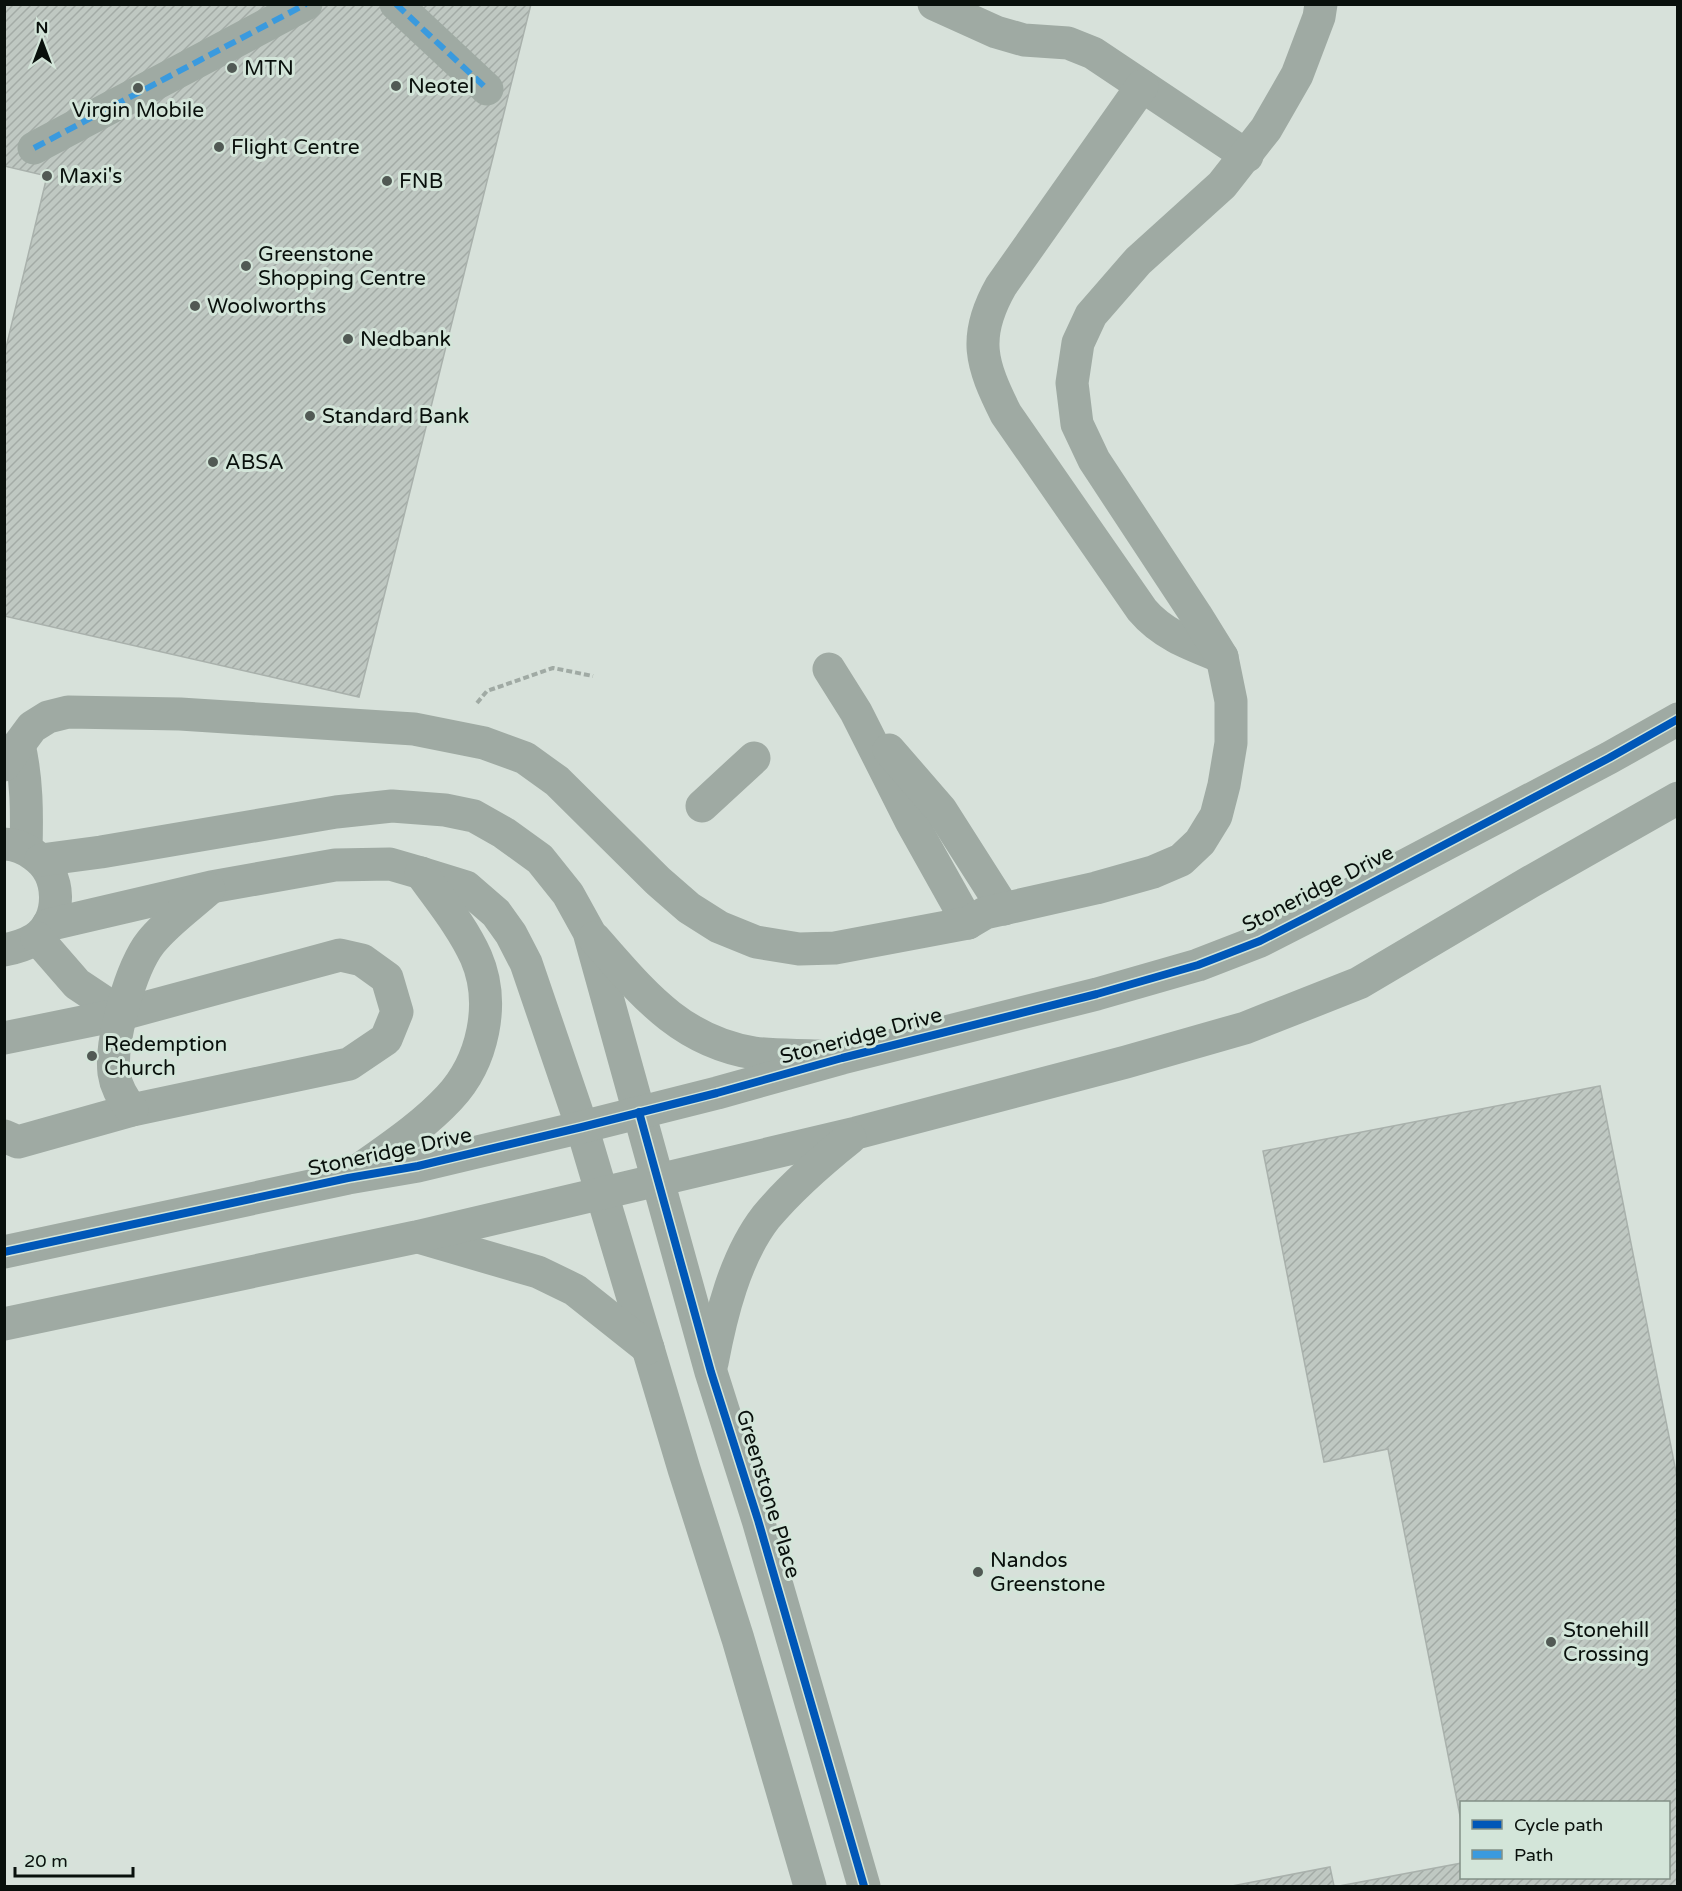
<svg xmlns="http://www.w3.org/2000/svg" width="1682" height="1891" font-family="'Varela Round',sans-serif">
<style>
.building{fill:url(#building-hatch);stroke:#a9b1ac;stroke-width:1.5}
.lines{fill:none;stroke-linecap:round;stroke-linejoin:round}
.path{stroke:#a0aaa4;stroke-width:4;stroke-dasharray:6 3;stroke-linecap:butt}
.minor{stroke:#9faaa3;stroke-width:33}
.quiet{stroke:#3a9ade;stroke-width:6;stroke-dasharray:12 6;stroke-linecap:butt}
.cycleway-casing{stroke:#d3e5d9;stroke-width:11}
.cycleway{stroke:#0057b8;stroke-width:8}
.poi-dot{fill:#515954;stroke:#d3e5d9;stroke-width:2}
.labels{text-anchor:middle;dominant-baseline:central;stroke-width:6;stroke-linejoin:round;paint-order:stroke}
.poi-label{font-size:21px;fill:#09100c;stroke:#d3e5d9;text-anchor:start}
.street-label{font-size:21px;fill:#09100c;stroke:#d3e5d9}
</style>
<defs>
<pattern id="building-hatch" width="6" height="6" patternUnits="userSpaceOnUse" patternTransform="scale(1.5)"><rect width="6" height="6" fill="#bfc8c2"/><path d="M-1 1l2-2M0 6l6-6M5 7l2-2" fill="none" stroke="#a3aba6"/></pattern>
</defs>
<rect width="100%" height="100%" fill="#d7e1da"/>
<g class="building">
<polygon points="4,4 531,4 359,697 4,616 4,356 47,176 4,166"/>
<polygon points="1600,1086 1678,1482 1678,1886 1339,1886 1462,1863 1462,1878 1668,1878 1668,1802 1462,1802 1462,1826 1388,1449 1324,1462 1263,1151"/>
<polygon points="1330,1867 1334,1886 1232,1886"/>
</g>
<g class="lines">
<polyline class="path" points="477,703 487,691 553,668 593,676"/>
<g class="minor">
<polyline points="396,4 487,89"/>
<polyline points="934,4 996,32 1024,40 1068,43 1093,53 1247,156"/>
<path d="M1142,86L1001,286C972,337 981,364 1006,414L1142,610C1163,635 1192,645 1222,657"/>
<polyline points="34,148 306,4"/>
<polyline points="829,669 856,712 912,823 968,923"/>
<path d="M19,745C27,779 27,814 26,849"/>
<polyline points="889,750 941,810 1004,909"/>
<polyline points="4,765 32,727 48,717 68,712 180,714 414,729 484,743 525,758 557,781 658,881 689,908 719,927 756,942 799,949 835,948 968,923 985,913 1096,888 1153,872 1181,860 1200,842 1216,816 1224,785 1231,743 1231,701 1222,657 1196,615 1094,460 1077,424 1072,383 1078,343 1091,315 1138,261 1222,185 1266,129 1297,75 1319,17 1321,4"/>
<polyline points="702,806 754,758"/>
<path d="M4,844C15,844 26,849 34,855C62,874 63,919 35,939C25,945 15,948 4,950"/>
<polyline points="41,860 101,852 336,812 392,806 445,810 474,816 504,833 540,859 568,894 589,932 711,1372 758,1520 864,1886"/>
<polyline points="48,925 211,887 335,865 390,864 421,873 466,887 496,913 511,934 526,963 582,1127 684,1469 738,1639 810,1886"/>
<polyline points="37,938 77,984 122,1014"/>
<path d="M594,938C641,991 679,1041 754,1053C775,1056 797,1055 818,1056"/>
<polyline points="4,1038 122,1014 340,955 362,960 387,978 397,1012 386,1039 349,1064 132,1110 18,1142 4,1136"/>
<path d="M132,1110C123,1099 116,1088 114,1073C110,1041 131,967 151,942C167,922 190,906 209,889"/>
<path d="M352,1175C385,1151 421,1128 449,1098C483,1062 496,1003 476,957C462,926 440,900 421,873"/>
<polyline points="418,1237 538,1272 575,1290 648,1348"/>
<polyline points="4,1252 348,1178 418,1166 582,1127 717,1093 842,1058 1097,994 1198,965 1260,941 1311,915 1609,758 1678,719"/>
<polyline points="4,1324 416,1237 658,1180 856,1133 1126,1062 1245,1028 1359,983 1530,882 1678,798"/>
<path d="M712,1363C721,1315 735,1257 766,1217C791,1187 820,1162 850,1138"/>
</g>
<g class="quiet">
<polyline points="396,4 487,89"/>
<polyline points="34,148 306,4"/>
</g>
<defs>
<g id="cycleway">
<polyline points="639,1112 711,1372 758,1520 864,1886"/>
<polyline points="4,1252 348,1178 418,1166 582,1127 717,1093 842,1058 1097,994 1198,965 1260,941 1311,915 1609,758 1678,719"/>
</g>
</defs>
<use href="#cycleway" class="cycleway-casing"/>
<use href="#cycleway" class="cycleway"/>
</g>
<g class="poi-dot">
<circle cx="232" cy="68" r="6"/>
<circle cx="396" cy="86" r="6"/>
<circle cx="138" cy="88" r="6"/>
<circle cx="219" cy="147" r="6"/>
<circle cx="47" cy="176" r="6"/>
<circle cx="387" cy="181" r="6"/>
<circle cx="246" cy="266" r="6"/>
<circle cx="195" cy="306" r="6"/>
<circle cx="348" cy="339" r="6"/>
<circle cx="310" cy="416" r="6"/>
<circle cx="213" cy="462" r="6"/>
<circle cx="92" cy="1056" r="6"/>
<circle cx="978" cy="1572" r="6"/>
<circle cx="1551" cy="1642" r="6"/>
</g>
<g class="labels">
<g class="poi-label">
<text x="244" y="68">MTN</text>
<text x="408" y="86">Neotel</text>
<text x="138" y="110" text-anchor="middle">Virgin Mobile</text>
<text x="231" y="147">Flight Centre</text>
<text x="59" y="176">Maxi's</text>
<text x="399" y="181">FNB</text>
<text x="258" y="254">Greenstone<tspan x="258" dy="24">Shopping Centre</tspan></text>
<text x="207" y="306">Woolworths</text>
<text x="360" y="339">Nedbank</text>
<text x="322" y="416">Standard Bank</text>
<text x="225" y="462">ABSA</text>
<text x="104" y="1044">Redemption<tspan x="104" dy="24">Church</tspan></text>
<text x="990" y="1560">Nandos<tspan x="990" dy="24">Greenstone</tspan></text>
<text x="1563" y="1630">Stonehill<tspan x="1563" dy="24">Crossing</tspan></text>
</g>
<g class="street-label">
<text transform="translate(1318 889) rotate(-27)">Stoneridge Drive</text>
<text transform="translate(861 1036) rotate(-15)">Stoneridge Drive</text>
<text transform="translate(390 1152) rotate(-12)">Stoneridge Drive</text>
<text transform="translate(768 1494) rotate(73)">Greenstone Place</text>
</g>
</g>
<rect width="1682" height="1891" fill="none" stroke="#09100c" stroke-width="12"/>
<rect x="1460" y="1801" width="210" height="78" fill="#d3e5d9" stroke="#829087" stroke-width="1.5"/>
<rect x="1472" y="1820" width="30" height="9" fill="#0057b8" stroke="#829087" stroke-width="1.5"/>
<text x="1514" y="1831" font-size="18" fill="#09100c">Cycle path</text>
<rect x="1472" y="1850" width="30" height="9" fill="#3a9ade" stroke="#829087" stroke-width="1.5"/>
<text x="1514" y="1861" font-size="18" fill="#09100c">Path</text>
<g transform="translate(42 42)" stroke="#d3e5d9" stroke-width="4.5" paint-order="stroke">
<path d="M0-4.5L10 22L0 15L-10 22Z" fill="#09100c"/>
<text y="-9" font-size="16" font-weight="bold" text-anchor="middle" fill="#09100c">N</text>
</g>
<path d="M15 1867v9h118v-9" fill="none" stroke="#09100c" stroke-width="3"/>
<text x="24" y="1867" font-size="18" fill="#09100c" stroke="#d3e5d9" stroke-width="4.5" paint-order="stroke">20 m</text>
</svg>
